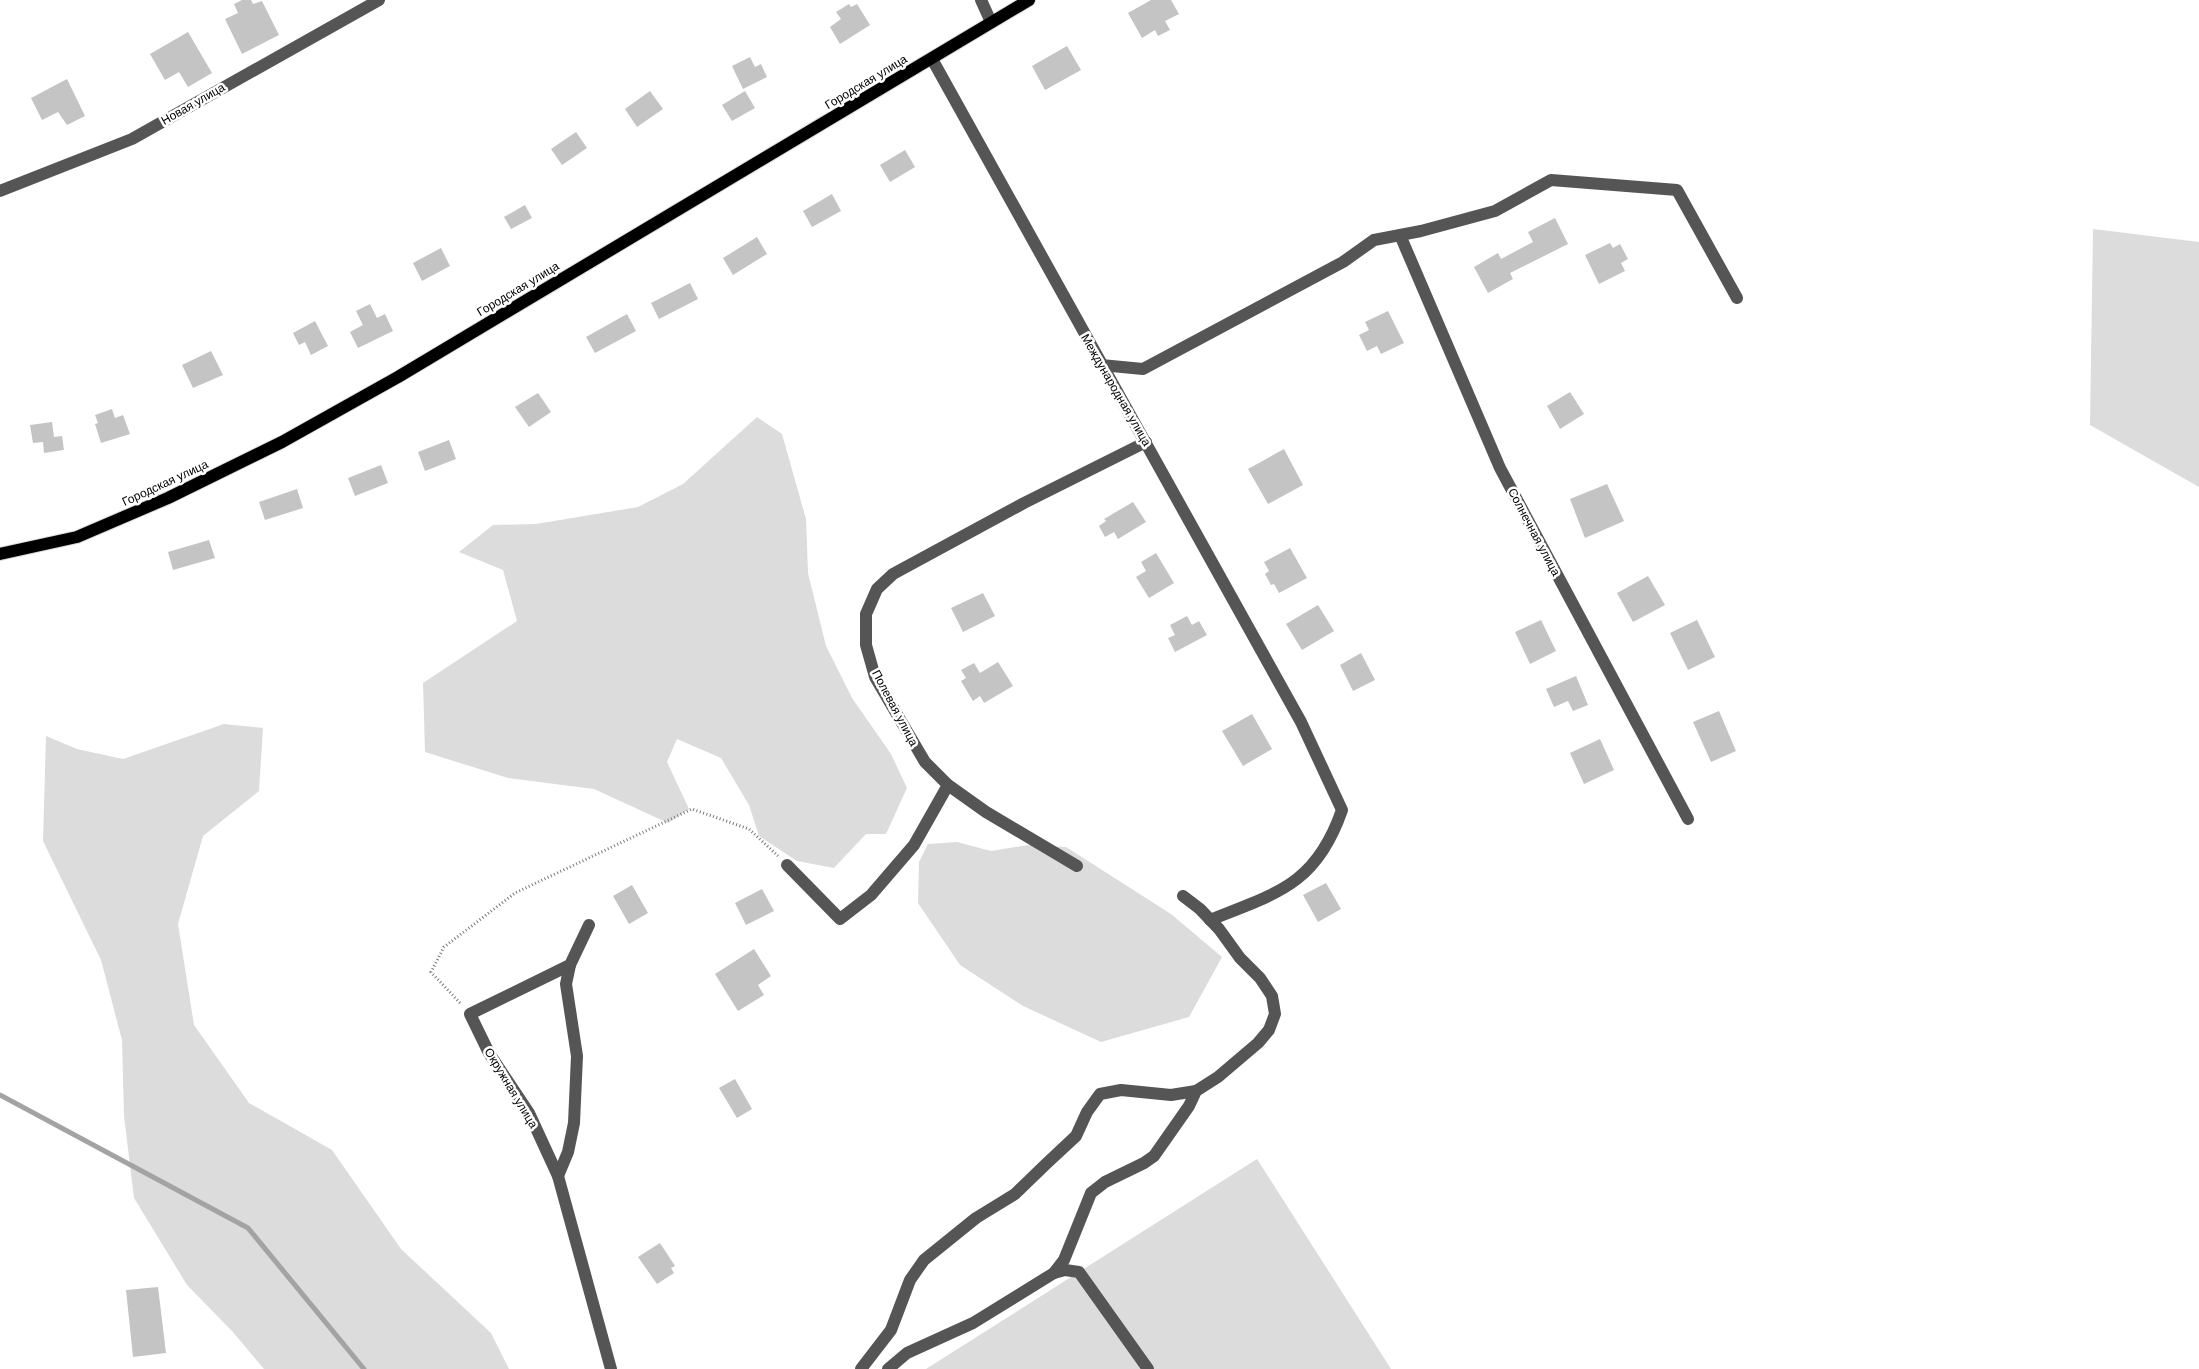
<svg xmlns="http://www.w3.org/2000/svg" width="2199" height="1369" font-family="'DM Sans',sans-serif">
<style>
.green{fill:#dcdcdc}
.lines{fill:none;stroke-linecap:round;stroke-linejoin:round}
.stream{stroke:#a3a3a3;stroke-width:5}
.building{fill:#c4c4c4}
.major-casing{stroke:#dbdbdb;stroke-width:14}
.path{stroke:#777;stroke-width:3;stroke-dasharray:1 2.5;stroke-linecap:butt}
.minor{stroke:#555;stroke-width:12}
.major{stroke:#000;stroke-width:12}
.labels{text-anchor:middle;dominant-baseline:central;stroke-width:5;stroke-linejoin:round;paint-order:stroke}
.street-label{font-size:12px;fill:#000;stroke:#fff}
</style>
<rect width="100%" height="100%" fill="#fff"/>
<g class="green">
<polygon points="2093,229 2199,242 2199,487 2090,425"/>
<polygon points="757,417 782,434 806,519 808,573 826,646 852,698 891,754 907,788 886,834 866,834 834,868 797,861 759,836 749,805 721,758 677,739 667,762 689,809 668,823 594,789 508,778 425,752 423,683 517,621 503,570 459,552 493,525 536,524 638,507 683,484"/>
<polygon points="224,724 263,728 259,791 203,836 178,924 194,1025 249,1103 332,1150 401,1249 491,1333 509,1369 264,1369 232,1331 187,1285 134,1198 124,1116 122,1040 101,960 43,841 46,736 77,749 123,759"/>
<polygon points="957,842 991,851 1028,845 1066,847 1171,914 1222,957 1189,1017 1101,1042 1023,1006 960,965 918,903 919,862 928,844"/>
<polygon points="1257,1159 1391,1369 926,1369"/>
</g>
<g class="lines">
<polyline class="stream" points="0,1095 248,1228 364,1369"/>
</g>
<g class="building">
<polygon points="242,0 251,0 253,4 262,1 279,35 242,54 225,19 238,13 234,4"/>
<polygon points="1151,0 1171,0 1179,14 1165,21 1170,30 1158,36 1155,30 1142,38 1128,13"/>
<polygon points="849,4 851,7 857,4 870,25 840,44 830,27 841,19 836,12"/>
<polygon points="188,32 212,73 188,87 179,72 165,80 150,54"/>
<polygon points="1067,46 1081,70 1045,90 1032,66"/>
<polygon points="750,57 755,67 761,64 767,77 743,89 732,66"/>
<polygon points="67,79 85,116 67,125 58,112 42,120 31,98"/>
<polygon points="650,91 663,109 637,127 625,109"/>
<polygon points="745,91 755,108 732,121 722,105"/>
<polygon points="576,132 587,148 562,165 551,149"/>
<polygon points="905,150 915,167 890,182 880,165"/>
<polygon points="832,194 841,211 812,227 803,211"/>
<polygon points="525,205 532,218 511,229 504,217"/>
<polygon points="1555,218 1568,244 1510,273 1513,279 1488,293 1474,267 1498,253 1501,259 1533,242 1528,232"/>
<polygon points="757,237 767,254 733,275 723,258"/>
<polygon points="1610,243 1613,248 1620,244 1628,259 1621,263 1625,271 1599,284 1585,255"/>
<polygon points="441,248 450,266 422,281 413,263"/>
<polygon points="690,283 698,299 659,319 651,303"/>
<polygon points="370,304 377,318 385,314 393,331 358,348 350,332 363,325 356,311"/>
<polygon points="1388,311 1404,343 1381,354 1377,346 1367,351 1359,335 1369,330 1365,322"/>
<polygon points="627,314 636,331 595,353 586,337"/>
<polygon points="315,321 328,346 311,355 305,342 299,345 293,333"/>
<polygon points="211,351 223,375 193,388 182,365"/>
<polygon points="1570,392 1584,414 1560,429 1547,406"/>
<polygon points="538,393 551,412 529,427 515,407"/>
<polygon points="112,409 115,418 123,415 130,434 101,443 95,424 98,423 95,415"/>
<polygon points="52,422 54,437 62,436 64,450 44,453 43,442 33,443 30,425"/>
<polygon points="449,440 456,459 425,471 418,452"/>
<polygon points="1284,449 1303,485 1268,504 1248,469"/>
<polygon points="381,465 388,483 355,496 348,478"/>
<polygon points="1607,484 1624,521 1585,538 1570,499"/>
<polygon points="297,489 303,508 265,520 259,502"/>
<polygon points="1133,502 1146,522 1118,539 1114,532 1105,537 1099,526 1106,521 1104,519"/>
<polygon points="209,540 215,558 173,570 168,552"/>
<polygon points="1290,548 1307,578 1279,593 1274,584 1271,585 1265,574 1269,571 1264,562"/>
<polygon points="1156,553 1174,583 1149,598 1136,577 1146,571 1141,562"/>
<polygon points="1648,576 1665,605 1633,622 1617,593"/>
<polygon points="983,593 995,616 963,632 951,608"/>
<polygon points="1318,605 1334,631 1302,650 1286,624"/>
<polygon points="1187,616 1192,625 1199,621 1207,635 1175,652 1168,638 1175,635 1170,625"/>
<polygon points="1541,620 1556,651 1530,664 1515,632"/>
<polygon points="1697,620 1715,657 1688,670 1670,633"/>
<polygon points="1361,653 1375,680 1353,691 1340,665"/>
<polygon points="998,662 1013,686 984,703 980,696 973,701 961,681 966,678 961,670 974,663 980,673"/>
<polygon points="1576,676 1588,705 1573,711 1568,701 1554,707 1546,689"/>
<polygon points="1719,711 1736,751 1711,762 1693,722"/>
<polygon points="1252,714 1272,749 1243,766 1222,731"/>
<polygon points="1600,739 1614,770 1584,784 1570,753"/>
<polygon points="1326,883 1341,909 1318,922 1303,895"/>
<polygon points="632,885 648,913 629,924 613,896"/>
<polygon points="762,889 774,911 746,925 735,903"/>
<polygon points="754,949 771,976 758,985 764,995 738,1011 715,974"/>
<polygon points="735,1079 752,1109 737,1118 719,1088"/>
<polygon points="660,1243 675,1266 671,1268 674,1273 657,1284 638,1257"/>
<polygon points="158,1287 166,1353 133,1357 126,1290"/>
</g>
<g class="lines">
<defs>
<polyline id="major" points="0,554 77,537 168,498 282,442 398,377 1029,0"/>
</defs>
<use href="#major" class="major-casing"/>
<polyline class="path" points="460,1003 431,972 444,947 515,893 692,809 749,829 778,856"/>
<g class="minor">
<polyline points="981,0 991,22"/>
<path d="M932,59L1301,722L1342,810C1316,885 1277,893 1210,920"/>
<polyline points="0,191 132,139 379,0"/>
<polyline points="1400,235 1500,468 1688,819"/>
<polyline points="1101,365 1143,369 1343,262 1374,240 1421,231 1495,211 1551,180 1677,190 1737,298"/>
<polyline points="948,785 986,812 1077,866"/>
<polyline points="787,865 840,919 871,895 914,845 948,785 925,762 875,677 866,645 866,614 877,589 893,574 1024,503 1146,442"/>
<polyline points="589,925 570,965 470,1014 489,1053 529,1113 558,1176 611,1369"/>
<polyline points="558,1176 568,1152 574,1123 577,1056 566,984 570,965"/>
<polyline points="1054,1273 1064,1260 1091,1193 1105,1182 1144,1163 1154,1156 1189,1106 1196,1091 1218,1077 1258,1043 1269,1030 1275,1014 1272,996 1260,978 1240,958 1219,929 1200,909 1183,896"/>
<polyline points="861,1369 891,1330 910,1280 924,1260 976,1218 1015,1194 1046,1164 1076,1136 1087,1112 1100,1094 1121,1090 1171,1095 1196,1091"/>
<polyline points="888,1369 907,1353 973,1323 1054,1273 1065,1270 1079,1272 1148,1369"/>
</g>
<use href="#major" class="major"/>
</g>
<g class="labels">
<g class="street-label">
<text transform="translate(866 82) rotate(-31)">Городская улица</text>
<text transform="translate(193 104) rotate(-30)">Новая улица</text>
<text transform="translate(518 289) rotate(-31)">Городская улица</text>
<text transform="translate(1116 390) rotate(60)">Международная улица</text>
<text transform="translate(165 483) rotate(-25)">Городская улица</text>
<text transform="translate(1534 532) rotate(62)">Солнечная улица</text>
<text transform="translate(895 708) rotate(62)">Полевая улица</text>
<text transform="translate(511 1088) rotate(59)">Окружная улица</text>
</g>
</g>
</svg>
